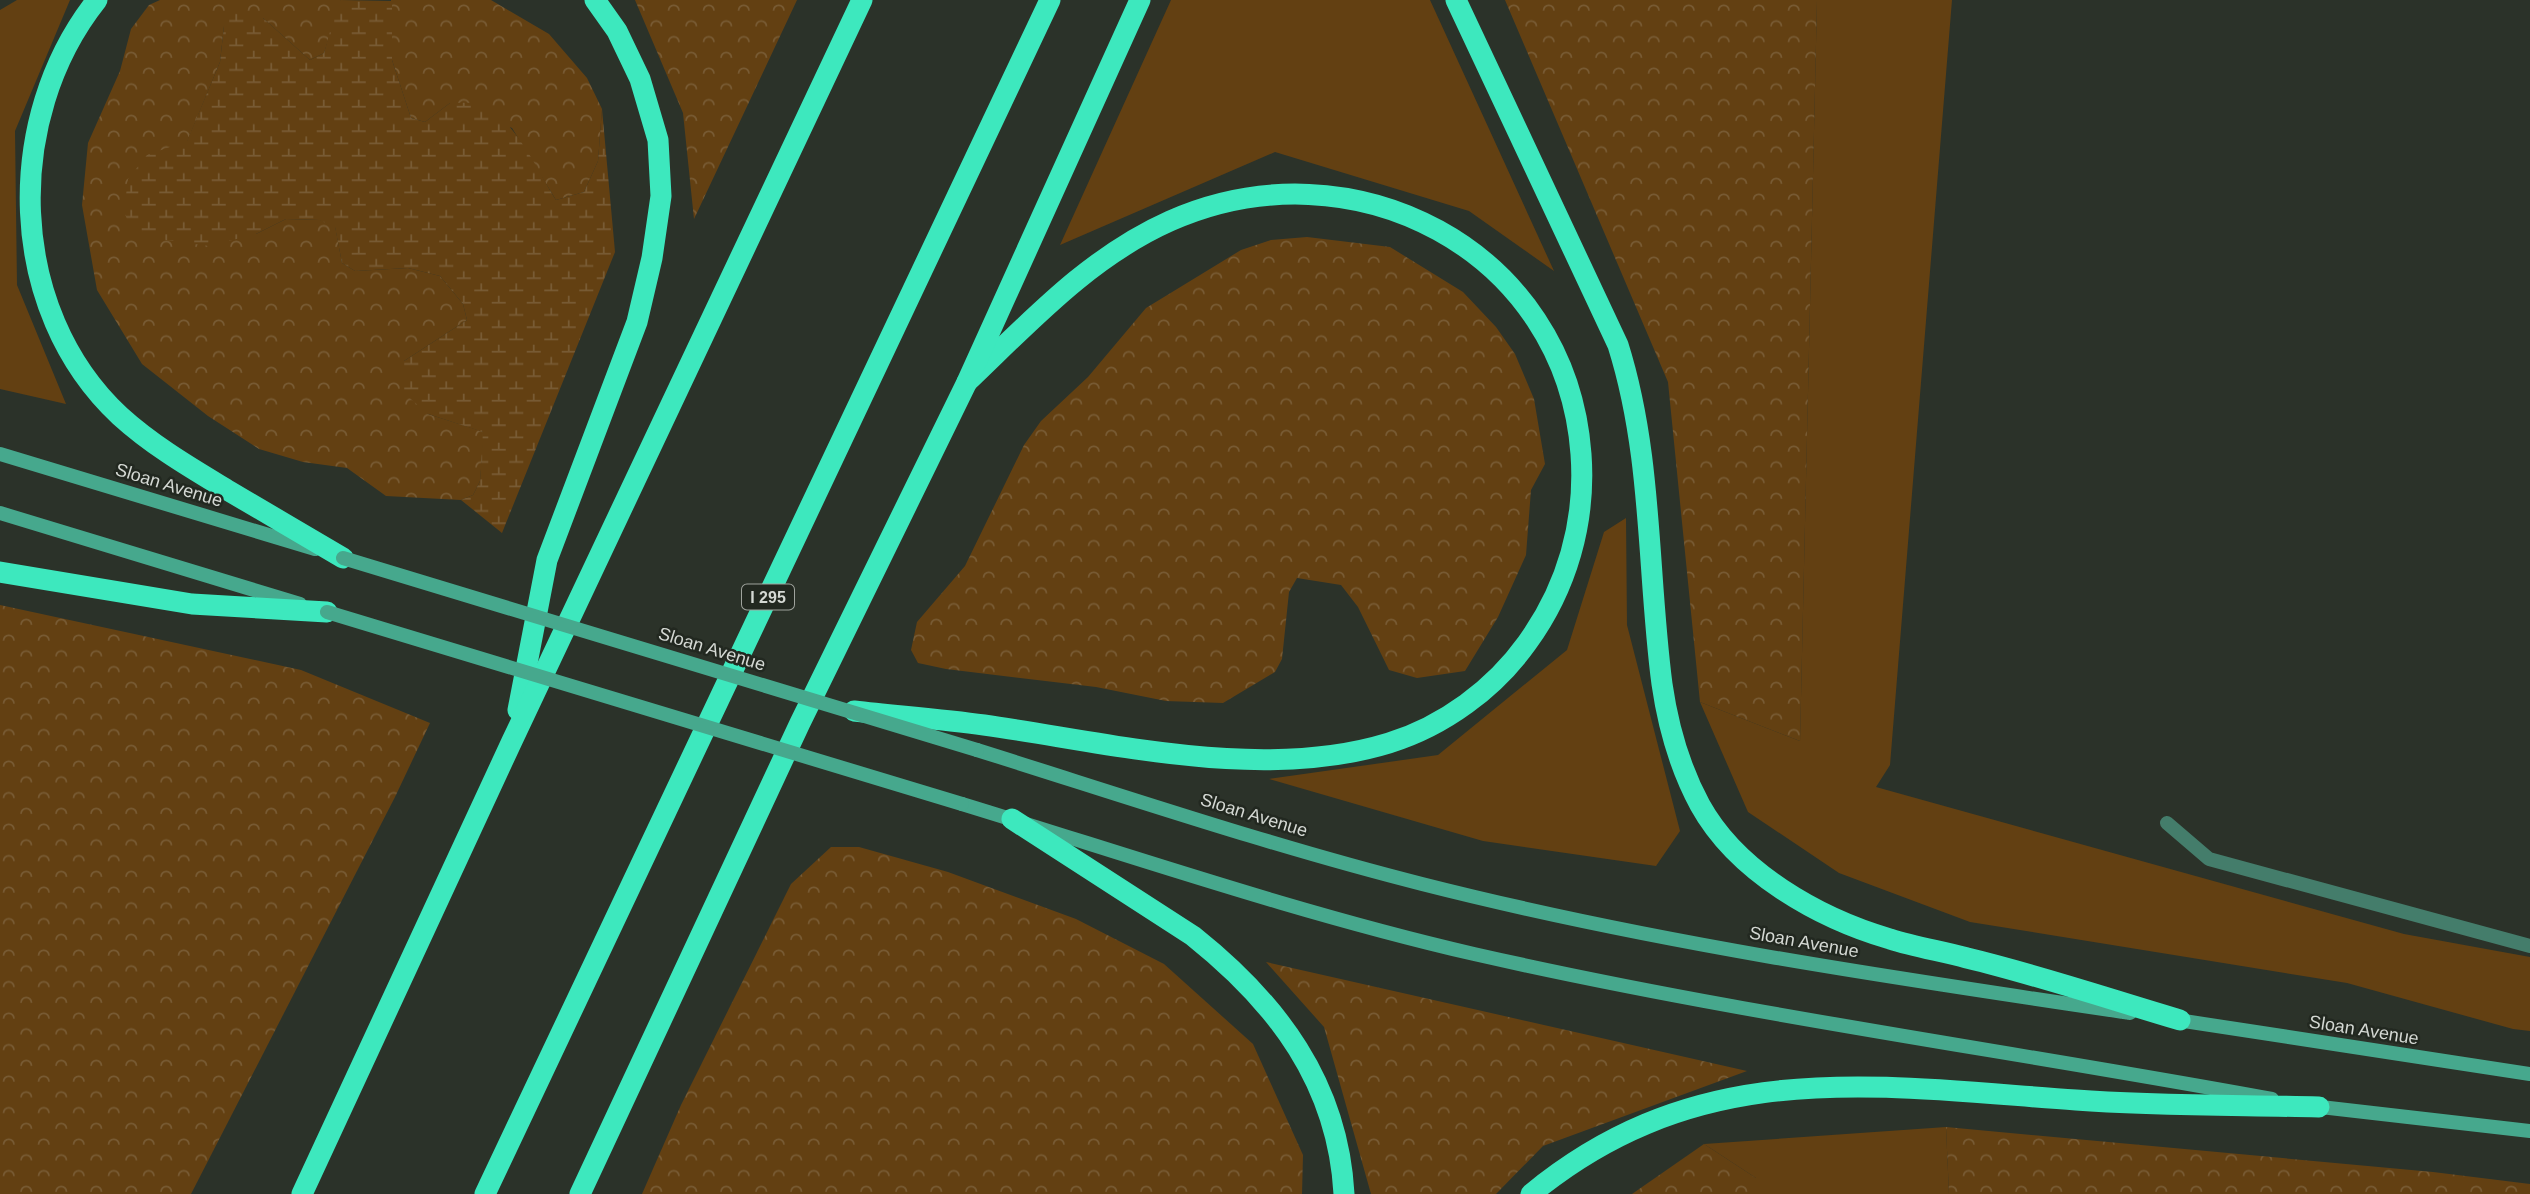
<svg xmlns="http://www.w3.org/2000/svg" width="2530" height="1194" font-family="Arial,sans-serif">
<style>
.grass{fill:#634012}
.forest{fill:url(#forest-crowns)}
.wetland{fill:url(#wetland-marsh)}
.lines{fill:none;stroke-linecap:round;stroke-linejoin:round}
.service{stroke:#447d6b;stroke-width:14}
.secondary{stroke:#46a88d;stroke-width:14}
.motorway{stroke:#3de8be;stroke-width:21}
.secondary-bridge{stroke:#46a88d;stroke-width:14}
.labels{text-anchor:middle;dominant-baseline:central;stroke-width:5;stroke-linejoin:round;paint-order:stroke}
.shield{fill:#222820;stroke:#9fa39d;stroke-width:2}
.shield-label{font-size:16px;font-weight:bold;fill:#d4d8d3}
.street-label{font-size:18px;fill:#d4d8d3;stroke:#222820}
</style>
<defs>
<pattern id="forest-crowns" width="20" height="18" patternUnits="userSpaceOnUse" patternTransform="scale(1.75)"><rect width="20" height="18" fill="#634012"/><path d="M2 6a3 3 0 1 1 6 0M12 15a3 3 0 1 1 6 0" fill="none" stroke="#785b34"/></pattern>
<pattern id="wetland-marsh" width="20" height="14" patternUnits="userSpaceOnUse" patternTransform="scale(1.75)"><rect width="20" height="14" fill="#634012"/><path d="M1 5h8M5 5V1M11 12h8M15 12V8" fill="none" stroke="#785b34"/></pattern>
</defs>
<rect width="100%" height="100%" fill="#2b3229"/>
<g class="grass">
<polygon points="17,0 70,0 15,131 17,285 66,404 0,389 0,10"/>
<polygon points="1171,0 1430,0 1554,271 1469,211 1275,152 1060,245"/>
<polygon points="1817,0 1952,0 1890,765 1876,787 2404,934 2530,957 2530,1031 2513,1029 2347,983 1970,922 1839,873 1748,812 1700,702 1800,741"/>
<polygon points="1626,518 1627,625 1680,831 1656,866 1483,841 1269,779 1438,755 1567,650 1604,532"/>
<polygon points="1946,1127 1949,1194 1756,1194 1756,1178 1704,1144"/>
</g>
<g class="forest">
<polygon points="160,0 341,0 324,53 310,60 263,18 224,26 220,62 187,142 147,156 256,234 286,219 320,220 335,226 342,263 355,271 408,268 440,276 463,304 467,320 404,361 428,414 484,432 480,481 473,495 461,500 386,496 347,468 303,462 259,449 208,416 142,364 97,290 82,205 88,143 120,71 131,29 149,5"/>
<polygon points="391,0 491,0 549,34 587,78 602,109 598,161 584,192 556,200 512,128 450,103 425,122 411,118 392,60"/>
<polygon points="635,0 797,0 694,219 683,113"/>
<polygon points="1505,0 1817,0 1800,741 1700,702 1668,382"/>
<polygon points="1307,237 1390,247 1463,292 1496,327 1515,354 1534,399 1545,464 1531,490 1526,555 1498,617 1465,671 1417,678 1389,670 1358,607 1341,585 1297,578 1289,592 1282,659 1275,672 1223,703 1166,701 1096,687 946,669 918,663 911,650 917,622 965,566 1024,445 1041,421 1088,377 1146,308 1241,250 1271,240"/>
<polygon points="0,605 301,670 430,723 395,797 191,1194 0,1194"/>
<polygon points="831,847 859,847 948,872 1076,919 1164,964 1253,1044 1303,1155 1302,1194 642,1194 681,1105 791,884"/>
<polygon points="1266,962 1747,1071 1543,1146 1496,1194 1371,1194 1324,1027"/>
<polygon points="1946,1127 2433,1172 2530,1184 2530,1194 1949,1194"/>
<polygon points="1704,1144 1756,1178 1756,1194 1632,1194"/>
</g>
<path class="wetland" d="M341,0L392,1V60L411,118L425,122L450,103C458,103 469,102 477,104C512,112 538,172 556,200L584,192L598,161L602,109L615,252L502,533L461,500L473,495L480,481L483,432L428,414L404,393V361L467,320L463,304L440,276L408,268L355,271L342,263L335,227L319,220L286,219L256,234L209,246L159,239L130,226L124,212L128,179L147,155L187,141L220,62L224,26L233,13L263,18L310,60L324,53L338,3Z"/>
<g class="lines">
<polyline class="service" points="2167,823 2209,859 2530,946"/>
<g class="secondary">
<polyline points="0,454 315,549"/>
<polyline points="0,513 300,604"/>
<path d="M977,750C1124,796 1272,846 1422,884C1654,943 1893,978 2130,1013"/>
<path d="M962,804C1132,856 1301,914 1474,954C1738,1014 2006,1050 2272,1099"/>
<polyline points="2171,1019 2530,1074"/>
<polyline points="2312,1106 2530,1131"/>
</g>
<g class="motorway">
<path d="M97,0C3,118 6,310 120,416C153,446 191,468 229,491C267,513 305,536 343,558"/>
<path d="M1456,0L1618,345C1653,456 1647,570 1662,684C1668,726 1680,768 1700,805C1737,872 1818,918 1890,939C1915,947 1941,951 1967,958C2038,975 2109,999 2180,1020"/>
<polyline points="0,572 192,604 327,612"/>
<polyline points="518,710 547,560 637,322 652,258 661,196 658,140 640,79 617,31 595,0"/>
<path d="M854,711C898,716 941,719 984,725C1112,743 1262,782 1389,743C1444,726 1494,689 1527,643C1567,588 1586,522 1581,454C1566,249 1352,140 1170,221C1089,257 1029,323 967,382"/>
<path d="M1012,819L1193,936C1277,1003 1338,1083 1344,1194"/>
<polyline points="302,1194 512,741 862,0"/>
<polyline points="485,1194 1050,0"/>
<polyline points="580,1194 800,723 967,382 1140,0"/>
<path d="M1531,1194C1700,1055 1874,1086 2076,1100C2156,1106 2238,1105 2319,1107"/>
</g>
<g class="secondary-bridge">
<polyline points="343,558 977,750"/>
<polyline points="327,612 962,804"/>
</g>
</g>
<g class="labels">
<rect class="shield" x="742" y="584.5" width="52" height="25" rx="5"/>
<g class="shield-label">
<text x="768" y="597">I 295</text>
</g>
<g class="street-label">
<text transform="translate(169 485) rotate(17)">Sloan Avenue</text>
<text transform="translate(712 649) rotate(17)">Sloan Avenue</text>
<text transform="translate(1254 815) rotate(17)">Sloan Avenue</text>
<text transform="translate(1804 942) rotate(10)">Sloan Avenue</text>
<text transform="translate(2364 1030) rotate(9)">Sloan Avenue</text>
</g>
</g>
</svg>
